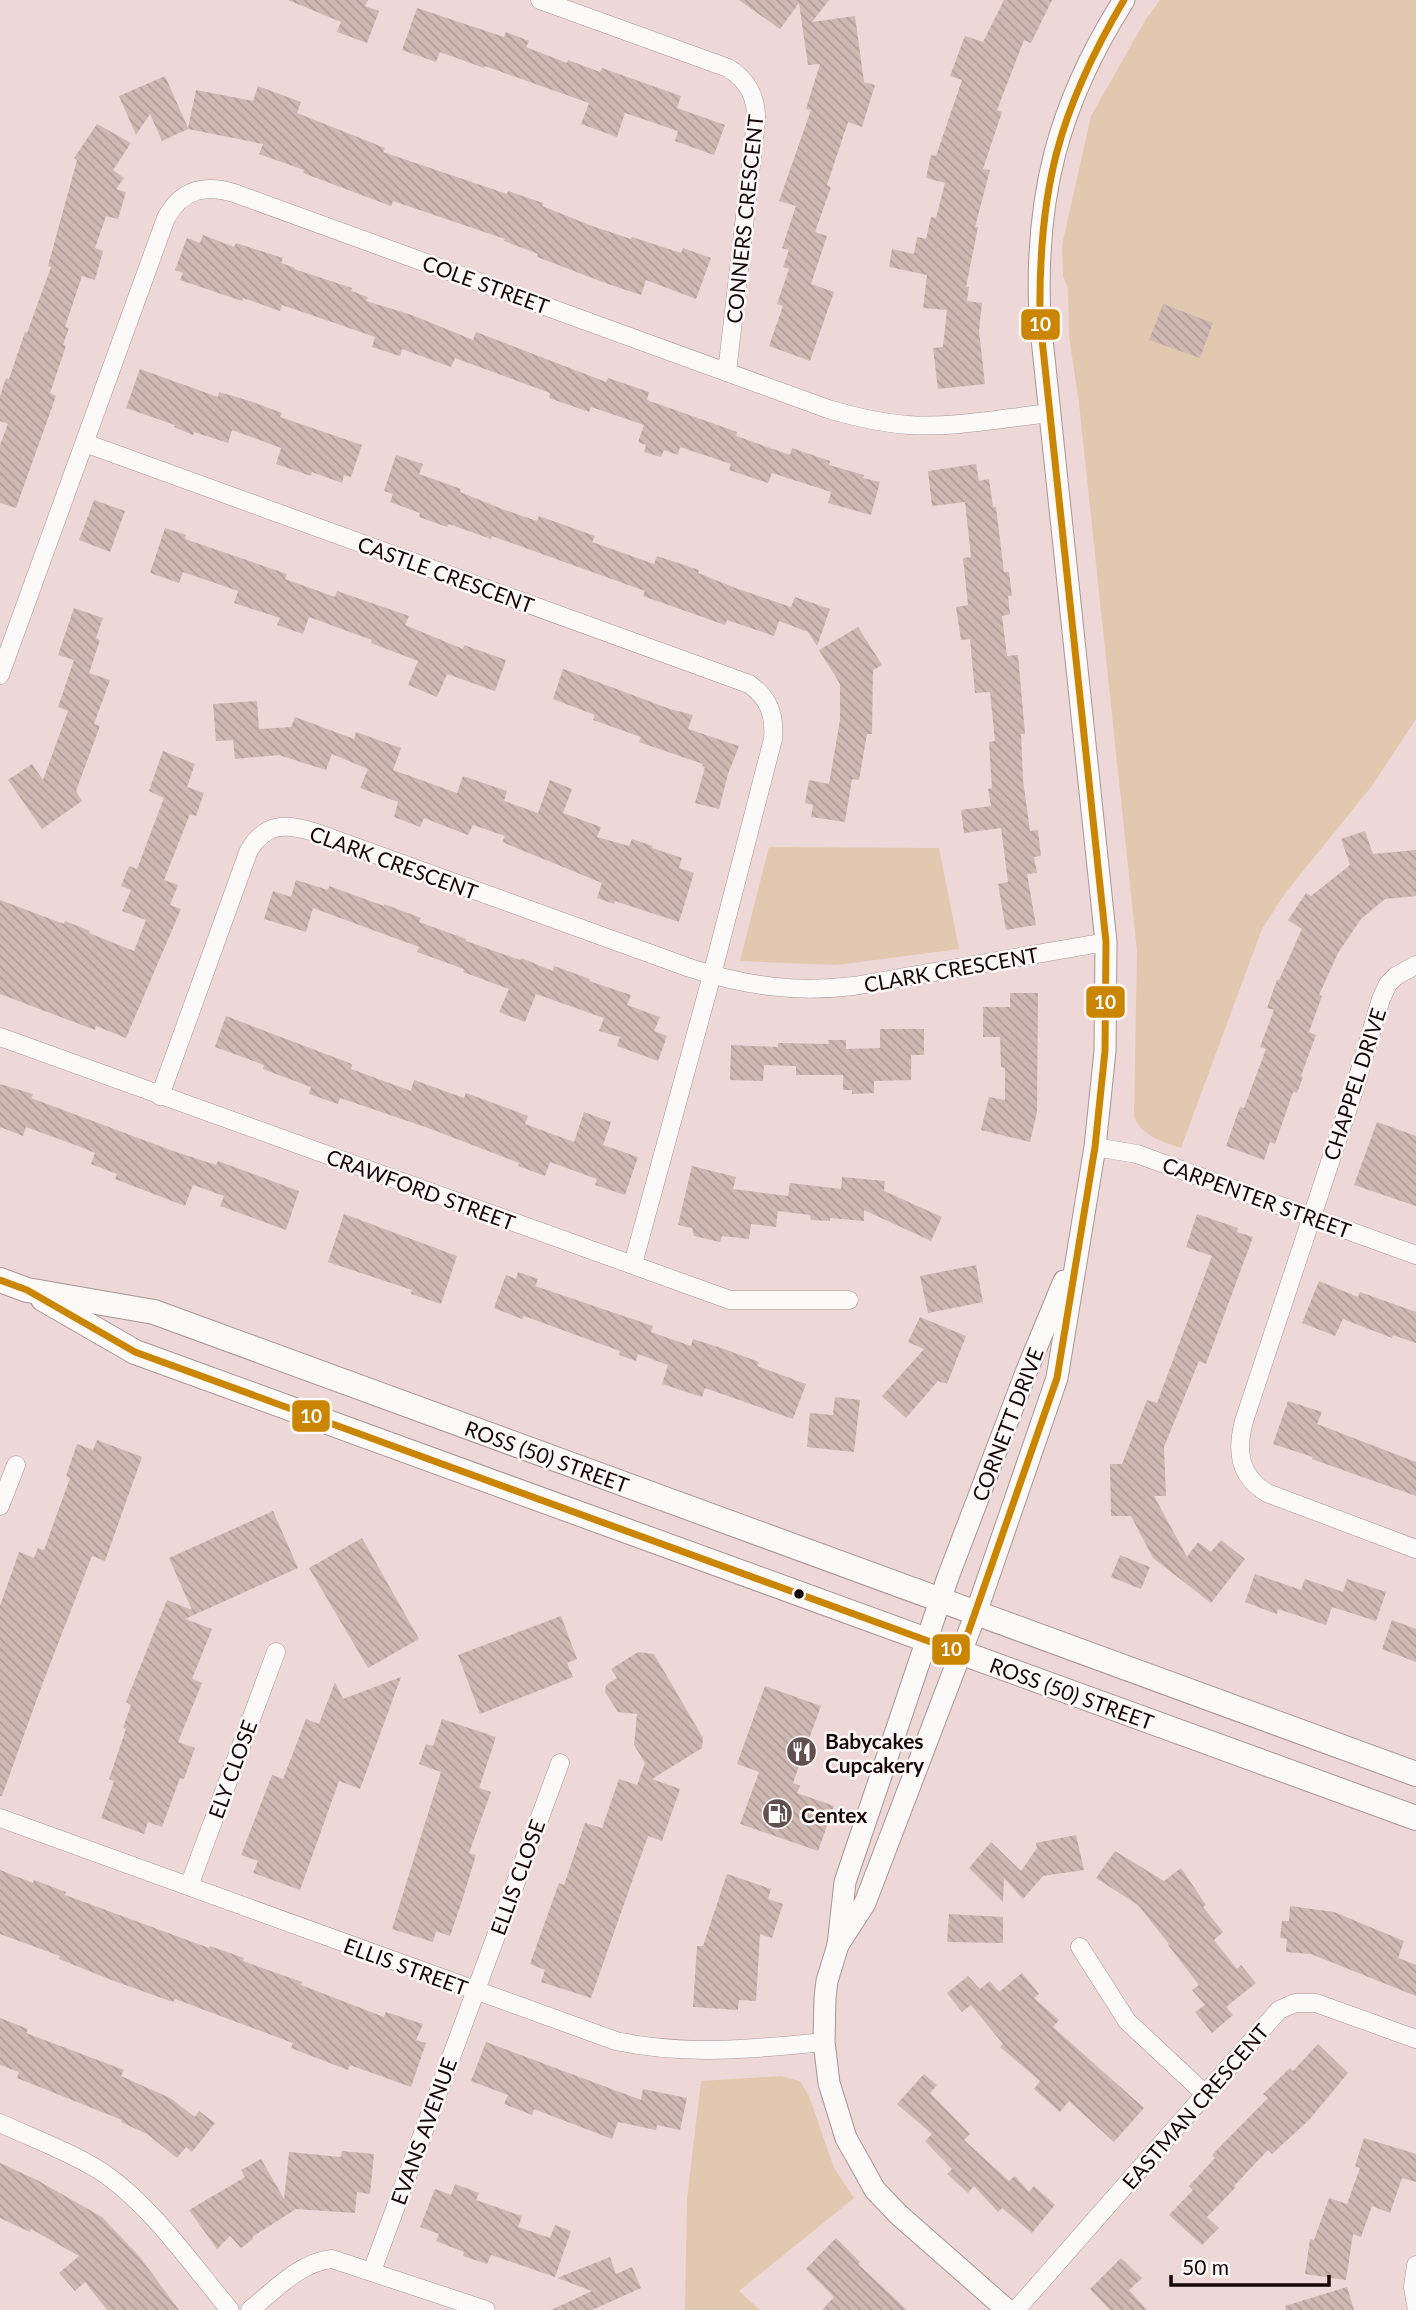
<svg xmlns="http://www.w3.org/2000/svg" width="1416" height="2310" font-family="Lato,sans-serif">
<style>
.green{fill:#e2c8af}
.building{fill:url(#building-back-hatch)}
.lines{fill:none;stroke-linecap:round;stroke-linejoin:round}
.minor-casing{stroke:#a89596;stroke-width:19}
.tertiary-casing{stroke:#a89596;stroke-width:23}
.secondary-casing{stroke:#a89596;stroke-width:26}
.minor{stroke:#fcf9f9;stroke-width:18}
.tertiary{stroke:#fcf9f9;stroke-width:21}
.secondary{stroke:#fcf9f9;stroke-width:24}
.bus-1-casing{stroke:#fef9f9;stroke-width:12}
.bus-1{stroke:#ca8601;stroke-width:7}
.bus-dot{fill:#160607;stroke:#fef9f9;stroke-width:2.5}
.labels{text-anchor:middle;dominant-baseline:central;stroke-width:5;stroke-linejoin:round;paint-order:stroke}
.street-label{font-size:21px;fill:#160607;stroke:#fef9f9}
.poi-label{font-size:21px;font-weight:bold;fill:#160607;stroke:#fef9f9;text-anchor:start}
.line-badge{stroke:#fef9f9;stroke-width:2.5}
.badge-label{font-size:19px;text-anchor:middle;font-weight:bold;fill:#fff}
</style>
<defs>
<pattern id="building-back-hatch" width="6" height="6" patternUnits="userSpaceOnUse" patternTransform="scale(1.75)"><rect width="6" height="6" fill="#cfb7b2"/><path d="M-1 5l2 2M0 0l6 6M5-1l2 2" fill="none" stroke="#b19c98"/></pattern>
</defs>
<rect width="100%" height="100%" fill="#eed7d7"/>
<g class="green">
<path d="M1160,0H1416V719L1371,787L1286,892L1262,929L1181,1148C1162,1141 1143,1137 1134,1117L1137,951L1079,403L1069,336L1068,288L1063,276L1062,245L1091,116L1146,19Z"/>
<polygon points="769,847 939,848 959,949 836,965 740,961"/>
<polygon points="781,2076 800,2081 809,2096 834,2168 854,2198 739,2291 760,2310 685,2310 687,2199 701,2081"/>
</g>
<g class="building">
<polygon points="288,0 368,0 365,6 379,11 367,43 337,32 341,22"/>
<polygon points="739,0 829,0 812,22 855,16 864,82 875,85 862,127 848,122 827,185 831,187 815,232 827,236 811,284 834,292 810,361 769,346 783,306 777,304 789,269 783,267 789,250 782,248 796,206 779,201 811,110 806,109 820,64 808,65 799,3 780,29"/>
<polygon points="1004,0 1052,0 1031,43 1024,40 997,110 1002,112 983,169 990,170 975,227 978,227 966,287 969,287 967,301 982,303 979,331 985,384 938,389 933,348 943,347 947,310 923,308 927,275 889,267 892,249 914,254 917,237 926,239 931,217 936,218 945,183 926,178 931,155 936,156 962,80 950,76 965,36 983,42"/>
<polygon points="417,8 504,37 506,32 529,41 526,47 567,63 568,60 600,72 602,68 681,96 677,108 725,125 714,155 675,141 678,131 625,113 617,137 581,124 589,103 485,66 484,68 440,52 436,62 402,50"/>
<polygon points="165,76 188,128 196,90 253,101 258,86 301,102 297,113 385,148 383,152 507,194 508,191 543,203 542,206 592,226 631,239 632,237 681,253 683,248 711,258 696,299 646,280 641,295 608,284 537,257 538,254 504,241 505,239 393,201 391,206 303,173 304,170 259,154 263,144 188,129 162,141 150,114 136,135 119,96"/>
<polygon points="97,124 131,143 113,170 124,178 116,189 126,192 118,219 106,216 95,248 103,251 95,280 82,276 65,327 69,328 63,345 66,346 50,393 56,396 16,508 0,503 0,445 8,424 0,421 0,396 6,378 9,379 25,332 27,333 51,267 48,266 77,160 74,158"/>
<polygon points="203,235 234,247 236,243 283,258 281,263 295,268 294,269 352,288 351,291 368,297 366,301 412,315 473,340 476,332 606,382 608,378 649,392 647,400 737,432 736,436 790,455 792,448 830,461 829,465 864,475 863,478 880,482 871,515 828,503 831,492 772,473 768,483 729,470 731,464 680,447 678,455 664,450 661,457 644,452 646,445 638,442 644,425 591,407 589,412 549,398 550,393 455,358 451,367 402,349 400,356 372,347 375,337 326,320 282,305 280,311 243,298 242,301 180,280 183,273 175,270 187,238 200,243"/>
<polygon points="1163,304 1213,323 1200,358 1149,340"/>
<polygon points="140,369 218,397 219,392 253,402 282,413 280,417 362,445 351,477 344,475 342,483 312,472 311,476 276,464 281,448 232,430 228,443 194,432 193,435 174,427 175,425 126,408"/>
<polygon points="396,455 423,464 419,474 461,489 460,492 502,509 537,521 539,516 595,536 592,542 654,564 657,556 699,570 698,573 738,589 791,607 795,597 830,609 817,646 808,632 779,621 774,636 727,620 725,625 643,596 645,591 492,536 491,539 449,524 447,527 419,517 420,513 390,502 393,494 384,491"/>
<polygon points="976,464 979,481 989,479 993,507 996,507 1004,572 1009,572 1012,596 1008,596 1010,614 1002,616 1007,656 1018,655 1025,734 1021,734 1023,780 1030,831 1038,830 1041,856 1034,857 1037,873 1027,874 1036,925 1006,930 998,884 1008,882 1001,828 964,833 961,810 991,806 988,789 992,788 989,742 995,741 990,692 975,693 970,639 961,640 956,607 968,605 963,558 971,557 965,502 932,506 928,471"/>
<polygon points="94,500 125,511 110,552 79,540"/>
<polygon points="165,528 186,535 185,539 287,574 285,579 335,597 337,591 409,616 405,625 463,649 464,645 506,660 495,691 447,674 437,697 408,685 418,661 371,643 372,640 309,617 303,634 277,625 280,618 234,603 238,591 183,572 179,583 150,573"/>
<polygon points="74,608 103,618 96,638 100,640 89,673 110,680 94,724 100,726 76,791 82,801 42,829 8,780 32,764 43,780 68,711 58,707 74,660 58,655"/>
<polygon points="858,627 882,665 873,670 872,734 867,734 859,780 852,779 845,822 811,817 813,805 805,803 809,780 829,784 840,720 840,684 819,650"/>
<polygon points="563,669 670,709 693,715 688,729 739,746 728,774 719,809 695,803 705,767 702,766 703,764 639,742 641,737 593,720 595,715 553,699"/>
<polygon points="257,701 259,729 291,727 295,717 354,739 356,732 401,748 393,770 457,793 463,776 507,791 504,801 538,813 550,780 572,789 563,813 601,827 597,837 629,846 632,839 653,846 652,848 682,858 679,868 694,873 679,922 615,901 614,904 597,898 602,883 502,842 505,836 473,825 468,835 424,818 420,827 394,817 398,802 360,788 368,769 332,754 326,770 279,755 235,759 233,740 216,741 213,704"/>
<polygon points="163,751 195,764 187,787 204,793 196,816 190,814 164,880 178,885 170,905 181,909 126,1038 96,1026 95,1030 0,994 0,900 64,924 65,921 90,931 89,933 134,951 146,920 122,911 131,890 121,886 129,866 137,869 164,798 149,791"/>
<polygon points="1365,831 1373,854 1416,850 1416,896 1385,899 1361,919 1338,953 1319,995 1322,996 1309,1032 1316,1035 1301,1076 1303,1077 1297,1093 1293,1092 1275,1144 1270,1142 1264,1160 1226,1146 1240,1107 1244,1108 1266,1049 1260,1047 1274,1010 1267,1008 1277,980 1279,980 1302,929 1288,920 1306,893 1311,896 1350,865 1341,839"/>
<polygon points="296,880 328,890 329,886 384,906 384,904 421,918 419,922 466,939 466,941 520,960 521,958 553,971 554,966 590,979 589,981 631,995 627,1005 660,1017 654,1031 667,1036 658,1061 617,1046 620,1037 599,1031 604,1018 536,994 525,1022 499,1012 509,989 463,972 464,969 417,952 419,947 313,908 306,932 264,919 273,891 291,897"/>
<polygon points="1010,993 1038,993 1037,1112 1030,1142 981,1130 989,1097 1005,1100 1005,1068 1001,1067 1000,1037 983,1037 983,1007 1010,1007"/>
<polygon points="226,1016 352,1064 351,1069 411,1091 414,1080 464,1098 466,1093 528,1116 525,1124 574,1142 584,1112 611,1122 603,1145 638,1157 625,1195 595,1185 597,1179 550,1162 545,1176 518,1166 519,1163 431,1129 340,1098 338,1104 309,1094 311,1087 263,1069 264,1065 215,1047"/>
<polygon points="880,1029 924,1029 924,1055 911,1055 911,1080 874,1081 874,1093 852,1094 852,1090 843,1090 843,1075 796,1075 796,1066 764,1065 763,1081 730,1080 731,1045 778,1047 778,1043 829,1044 828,1040 846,1040 846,1049 880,1048"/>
<polygon points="0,1084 33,1094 31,1098 173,1151 216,1165 218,1161 299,1191 286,1230 220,1206 224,1196 193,1185 185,1206 115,1179 117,1174 91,1164 95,1153 78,1146 26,1127 23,1136 0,1127"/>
<polygon points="1377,1122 1416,1136 1416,1206 1354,1185"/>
<polygon points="692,1166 736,1177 733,1189 788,1196 790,1183 841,1189 842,1177 885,1181 884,1191 942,1217 931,1241 864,1210 864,1221 830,1218 830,1221 811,1220 810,1215 778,1211 776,1227 751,1224 749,1239 722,1236 720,1242 694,1236 692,1228 678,1225"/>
<polygon points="344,1214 457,1256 441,1304 411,1294 412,1290 328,1262"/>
<polygon points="1197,1214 1238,1228 1237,1232 1253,1237 1206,1364 1199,1361 1164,1447 1166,1496 1154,1496 1187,1557 1198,1542 1211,1552 1221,1540 1245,1559 1211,1603 1153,1558 1131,1516 1111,1516 1110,1464 1122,1464 1147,1400 1157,1403 1212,1256 1186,1247"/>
<polygon points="976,1265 983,1302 928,1313 920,1276"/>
<polygon points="518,1272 538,1279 535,1286 653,1326 651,1332 691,1346 693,1339 724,1349 759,1362 757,1366 806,1384 793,1419 705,1388 702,1397 662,1384 668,1365 638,1354 636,1361 619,1355 620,1351 524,1316 522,1319 494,1308 506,1275 516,1279"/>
<polygon points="1319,1281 1358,1297 1360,1292 1416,1312 1416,1343 1393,1335 1392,1338 1343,1319 1335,1336 1302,1323"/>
<polygon points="920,1317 966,1336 947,1384 938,1381 906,1418 882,1396 924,1349 908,1342"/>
<polygon points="835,1397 860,1400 854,1452 807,1447 810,1413 833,1415"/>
<polygon points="1288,1401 1322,1412 1317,1424 1416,1462 1416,1496 1312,1459 1313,1457 1273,1444"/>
<polygon points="97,1440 142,1457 105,1561 92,1556 42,1685 2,1796 0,1796 0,1606 19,1552 34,1558 38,1548 44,1550 70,1478 66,1476 77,1444 93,1450"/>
<polygon points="273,1511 298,1568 185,1619 212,1629 192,1679 202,1683 178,1742 195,1748 184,1779 180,1778 162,1827 148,1822 144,1834 101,1818 114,1781 109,1779 126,1729 123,1728 131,1705 126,1702 167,1600 192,1610 169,1558"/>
<polygon points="362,1538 419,1639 368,1668 309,1568"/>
<polygon points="1120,1555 1150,1567 1141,1589 1111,1577"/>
<polygon points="1255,1574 1301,1590 1305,1579 1343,1592 1347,1579 1386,1592 1376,1621 1332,1607 1326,1625 1278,1609 1277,1614 1245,1602"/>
<polygon points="561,1616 577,1659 567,1663 573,1677 480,1714 458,1655"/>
<polygon points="1392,1620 1416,1629 1416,1662 1382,1649"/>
<polygon points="638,1652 654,1654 703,1738 702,1748 652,1779 680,1789 662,1841 648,1836 591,1998 541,1982 545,1970 530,1964 559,1883 564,1885 585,1823 602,1828 619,1779 637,1785 645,1763 634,1745 637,1714 618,1712 605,1692 606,1685 617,1678 611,1669"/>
<polygon points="401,1677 360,1789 339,1781 300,1890 253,1873 258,1861 241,1855 272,1775 283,1779 306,1719 319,1724 335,1682 343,1699"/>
<polygon points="765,1686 821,1706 793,1783 800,1786 797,1793 834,1806 818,1851 740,1824 759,1772 737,1764"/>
<polygon points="442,1719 496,1737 479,1788 491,1792 469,1853 476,1855 461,1904 450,1936 436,1931 433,1942 392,1929 441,1772 419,1764 426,1744 433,1746"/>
<polygon points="1076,1835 1084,1870 1043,1876 1023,1899 1004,1878 1003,1902 969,1868 991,1842 1021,1871 1037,1848 1036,1843"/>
<polygon points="1115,1851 1164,1881 1181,1868 1206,1905 1203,1907 1223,1932 1214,1940 1237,1969 1241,1965 1256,1983 1226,2007 1233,2015 1212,2033 1195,2012 1205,2005 1192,1990 1199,1985 1168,1945 1169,1944 1138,1905 1096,1878"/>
<polygon points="0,1870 33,1883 34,1880 66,1892 65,1895 209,1948 210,1946 244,1958 243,1961 302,1982 301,1985 384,2017 386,2012 423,2024 416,2040 426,2043 411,2087 350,2065 348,2070 291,2048 293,2043 175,1999 173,2002 114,1981 59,1959 60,1956 0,1934"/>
<polygon points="727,1874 771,1889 768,1899 783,1904 772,1938 760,1934 756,2001 739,2000 738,2010 693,2007 697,1946 703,1946"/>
<polygon points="1290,1906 1334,1912 1404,1941 1398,1958 1416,1965 1416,1996 1311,1954 1286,1952 1287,1939 1280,1938 1282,1921 1289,1921"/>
<polygon points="949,1914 1003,1917 1003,1943 947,1942"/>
<polygon points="1022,1973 1039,1994 1034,1998 1059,2020 1053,2027 1144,2108 1114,2142 1069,2101 1060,2112 1034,2089 1040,2081 1000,2047 1003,2044 971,2005 962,2012 947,1993 968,1976 980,1989 990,1981 999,1992"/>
<polygon points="0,2018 28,2029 26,2033 124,2070 121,2076 170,2098 195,2117 199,2111 215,2123 192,2152 186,2147 177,2158 147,2134 121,2122 122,2120 17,2078 19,2072 0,2065"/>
<polygon points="486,2042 641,2100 643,2089 687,2098 680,2130 657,2125 656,2130 618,2122 612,2139 534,2109 532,2115 504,2104 508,2095 471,2081"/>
<polygon points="1318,2044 1348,2073 1309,2120 1272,2154 1268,2150 1234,2186 1236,2187 1207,2217 1219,2228 1202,2245 1169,2215 1193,2190 1189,2186 1215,2158 1212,2155 1268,2098 1263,2094 1290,2068 1293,2071"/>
<polygon points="924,2074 937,2085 930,2093 970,2134 964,2140 1009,2181 1015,2176 1029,2192 1034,2186 1055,2205 1032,2233 1002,2208 998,2212 974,2186 968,2193 947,2174 952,2169 925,2141 932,2134 897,2104"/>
<polygon points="1364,2138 1416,2154 1416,2182 1402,2178 1390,2213 1372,2206 1361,2237 1353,2234 1346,2280 1305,2274 1310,2239 1314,2240 1329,2198 1347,2204 1360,2168 1355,2166"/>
<polygon points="342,2151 374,2154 370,2194 357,2192 355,2213 296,2209 252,2237 253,2239 241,2248 230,2236 217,2249 189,2210 245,2177 241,2170 261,2159 284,2199 289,2152 341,2157"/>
<polygon points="0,2163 37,2180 102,2217 139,2256 179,2310 107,2310 85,2282 75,2291 59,2273 79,2256 31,2229 30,2232 0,2218"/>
<polygon points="455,2184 479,2193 476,2200 522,2216 518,2227 550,2238 555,2225 571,2231 555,2277 491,2255 487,2264 463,2256 464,2252 436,2241 439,2234 420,2227 435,2189 451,2195"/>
<polygon points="836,2238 860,2262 858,2264 907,2310 822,2310 834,2297 806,2269"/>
<polygon points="610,2257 616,2274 632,2267 641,2288 592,2310 551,2310 592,2291 557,2278"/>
<polygon points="1121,2258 1142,2278 1129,2290 1147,2310 1110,2310 1090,2289"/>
<polygon points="1347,2287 1354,2310 1286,2310 1285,2306"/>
</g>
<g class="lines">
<defs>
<g id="minor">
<path d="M540,0L728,68C749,81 757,98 756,122L727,372"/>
<path d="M85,443L749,684C769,698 775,715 773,739L712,975L633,1264"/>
<path d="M0,675L166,218C181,190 204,184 234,193L828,409C855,417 881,423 908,425C955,428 1004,418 1050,413"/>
<path d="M1416,965L1396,976L1388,984L1381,999L1355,1087L1244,1421C1236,1451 1239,1476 1267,1493L1416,1549"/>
<polyline points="0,1037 730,1300 849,1300"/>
<path d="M160,1096L249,850C266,823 285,823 314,832L690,968C746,986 795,993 854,986L1106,942"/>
<polyline points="1095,1147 1137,1154 1416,1255"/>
<polyline points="0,1506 16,1465"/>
<path d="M0,1818L616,2041C685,2056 754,2049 824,2042"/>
<polyline points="189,1886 276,1652"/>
<polyline points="1080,1947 1127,2021 1205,2094"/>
<path d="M0,2123C34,2139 71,2152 102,2172C151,2205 192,2265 230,2310"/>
<polyline points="1416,2265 1413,2287 1416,2305"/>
<polyline points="372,2271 560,1763"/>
<path d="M250,2310C275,2290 300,2262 332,2259L486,2310"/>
<polyline points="1016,2310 1279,2010 1295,2003 1316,2003 1416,2039"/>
</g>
<g id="tertiary">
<path d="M838,1945L865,1903L976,1613L1057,1378L1095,1147L1105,1051L1106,942L1040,320C1034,197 1058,104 1124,0"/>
<polyline points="1007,2310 899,2215 875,2190 860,2163 846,2138 829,2083 824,2042 825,1998 827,1981 838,1945 845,1882 948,1577 1027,1370 1064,1281"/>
</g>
<g id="secondary">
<polyline points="0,1280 27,1290 154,1312 1416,1774"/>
<polyline points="43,1299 135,1352 1416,1818"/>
</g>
</defs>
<use href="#minor" class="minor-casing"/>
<use href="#tertiary" class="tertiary-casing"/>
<use href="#secondary" class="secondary-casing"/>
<use href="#minor" class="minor"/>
<use href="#tertiary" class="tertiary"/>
<use href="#secondary" class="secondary"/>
<defs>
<path id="bus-1" d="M0,1280L27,1290L135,1352L961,1653L1057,1378L1095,1147L1105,1051L1106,942L1040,320C1038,191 1058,111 1124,0"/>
</defs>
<use href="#bus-1" class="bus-1-casing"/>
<use href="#bus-1" class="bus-1"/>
</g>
<defs>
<symbol id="restaurant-disc" viewBox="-11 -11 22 22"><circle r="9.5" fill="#624f50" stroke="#fef9f9"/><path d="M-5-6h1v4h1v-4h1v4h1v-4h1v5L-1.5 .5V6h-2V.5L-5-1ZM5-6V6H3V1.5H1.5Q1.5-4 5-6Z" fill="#fff"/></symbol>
<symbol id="fuel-disc" viewBox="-11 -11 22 22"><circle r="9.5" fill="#624f50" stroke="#fef9f9"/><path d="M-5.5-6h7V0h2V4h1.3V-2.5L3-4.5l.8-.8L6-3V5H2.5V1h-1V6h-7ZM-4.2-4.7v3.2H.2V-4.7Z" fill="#fff"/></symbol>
</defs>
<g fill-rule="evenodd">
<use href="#restaurant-disc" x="784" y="1734" width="35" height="35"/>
<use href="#fuel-disc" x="760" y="1796" width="35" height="35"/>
</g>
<circle class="bus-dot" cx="799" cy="1594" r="6"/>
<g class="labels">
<g class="street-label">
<text transform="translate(744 219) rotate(-84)">CONNERS CRESCENT</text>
<text transform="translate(486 284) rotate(20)">COLE STREET</text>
<text transform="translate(446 574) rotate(20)">CASTLE CRESCENT</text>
<text transform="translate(394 862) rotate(20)">CLARK CRESCENT</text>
<text transform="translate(951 969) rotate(-10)">CLARK CRESCENT</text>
<text transform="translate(1354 1084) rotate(-72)">CHAPPEL DRIVE</text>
<text transform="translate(421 1189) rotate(20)">CRAWFORD STREET</text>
<text transform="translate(1257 1197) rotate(20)">CARPENTER STREET</text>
<text transform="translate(1007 1424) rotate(-69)">CORNETT DRIVE</text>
<text transform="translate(547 1456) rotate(20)">ROSS (50) STREET</text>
<text transform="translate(1072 1693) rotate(20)">ROSS (50) STREET</text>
<text transform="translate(232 1769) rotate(-70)">ELY CLOSE</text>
<text transform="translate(517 1877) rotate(-70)">ELLIS CLOSE</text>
<text transform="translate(406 1966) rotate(20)">ELLIS STREET</text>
<text transform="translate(1195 2106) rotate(-49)">EASTMAN CRESCENT</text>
<text transform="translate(423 2131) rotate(-70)">EVANS AVENUE</text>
</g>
<g class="poi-label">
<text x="825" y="1740">Babycakes<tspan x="825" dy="24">Cupcakery</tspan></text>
<text x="801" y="1814">Centex</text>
</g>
</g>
<g class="line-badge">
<rect x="1020" y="308" width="41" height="33" rx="7" fill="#ca8601"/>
<rect x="1085" y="985" width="41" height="34" rx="7" fill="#ca8601"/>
<rect x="291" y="1399" width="40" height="34" rx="7" fill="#ca8601"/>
<rect x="931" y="1633" width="40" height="33" rx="7" fill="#ca8601"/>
</g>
<g class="badge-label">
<text x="1040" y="331">10</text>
<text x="1105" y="1009">10</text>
<text x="311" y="1423">10</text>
<text x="951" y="1656">10</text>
</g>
<path d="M1171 2275v10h158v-10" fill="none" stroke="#160607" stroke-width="3.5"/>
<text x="1182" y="2275" font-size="21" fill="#160607" stroke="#fef9f9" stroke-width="5" paint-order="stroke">50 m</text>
</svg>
